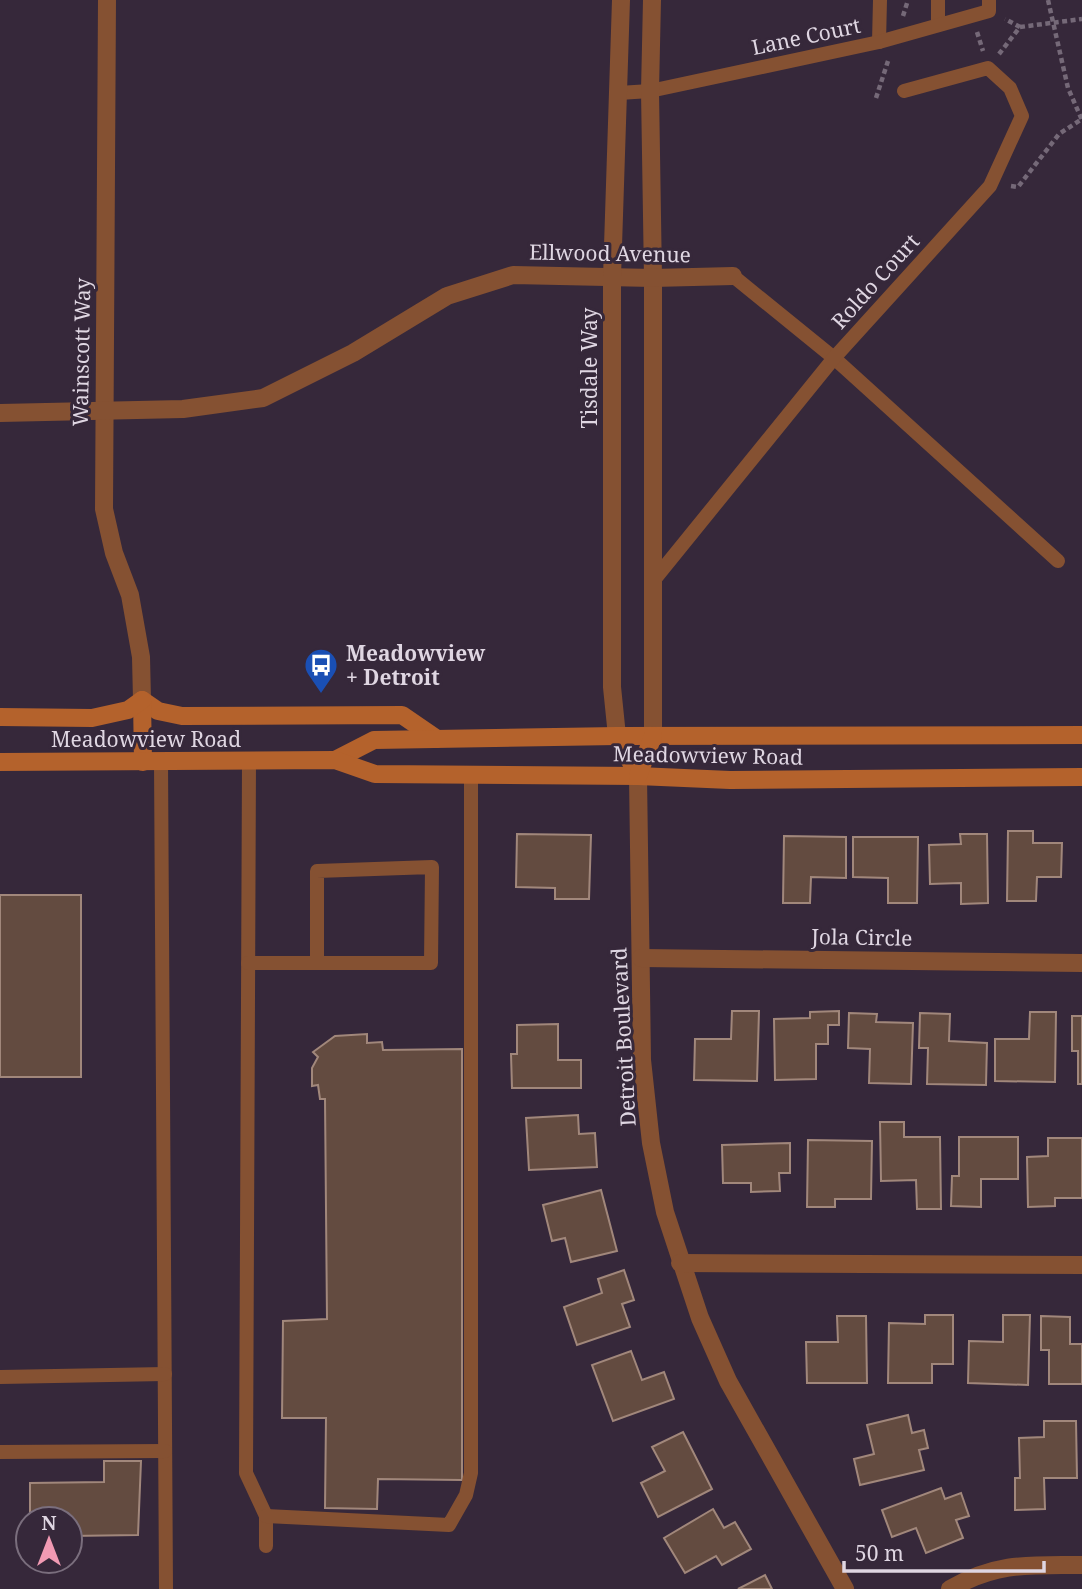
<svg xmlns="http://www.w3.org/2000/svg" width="1082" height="1589" font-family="'Noto Serif',serif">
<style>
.building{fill:#634b40;stroke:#a1877b;stroke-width:2}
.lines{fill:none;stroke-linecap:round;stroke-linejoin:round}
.path{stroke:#756978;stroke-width:4.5;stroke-dasharray:5 3.5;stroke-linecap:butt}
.lane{stroke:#855132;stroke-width:14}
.street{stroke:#855132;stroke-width:18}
.secondary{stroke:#b4622c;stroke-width:18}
.labels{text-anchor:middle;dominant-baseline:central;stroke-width:6;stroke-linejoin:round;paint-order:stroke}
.street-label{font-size:21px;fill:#dfd6e2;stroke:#36283a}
.poi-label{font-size:21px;font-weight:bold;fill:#dfd6e2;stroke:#36283a;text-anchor:start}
</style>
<rect width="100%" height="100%" fill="#36283a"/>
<g class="building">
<polygon points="1008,831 1033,831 1033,843 1062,843 1061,877 1037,877 1036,901 1007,901"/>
<polygon points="517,834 591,835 589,899 555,899 555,888 516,887"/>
<polygon points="960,834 987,834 988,903 961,904 961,883 930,884 929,845 961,844"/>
<polygon points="784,836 846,837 846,878 811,877 810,903 783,903"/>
<polygon points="853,837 918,837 917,903 888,903 888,878 853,877"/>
<rect x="0" y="895" width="81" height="182"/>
<polygon points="732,1011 759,1011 757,1081 694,1080 695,1039 731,1039"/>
<polygon points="839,1011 839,1025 828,1025 828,1044 816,1044 816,1079 775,1080 774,1019 810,1018 810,1012"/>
<polygon points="1030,1012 1056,1012 1055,1082 995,1081 995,1039 1029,1039"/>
<polygon points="849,1013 877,1014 876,1022 913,1023 911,1084 869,1083 870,1049 848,1048"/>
<polygon points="920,1013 950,1014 949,1041 987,1043 986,1085 927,1084 928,1048 919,1048"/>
<polygon points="1072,1016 1082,1016 1082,1084 1078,1084 1078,1051 1072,1051"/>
<polygon points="558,1024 558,1060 581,1060 581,1088 512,1088 511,1054 517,1054 517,1025"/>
<polygon points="367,1034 367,1043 382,1042 383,1050 462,1049 462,1480 378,1479 377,1509 325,1508 326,1418 282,1418 283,1321 327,1319 325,1099 320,1099 318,1085 312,1086 312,1068 318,1057 313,1052 335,1036"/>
<polygon points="578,1115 579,1134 595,1133 597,1167 529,1170 526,1118"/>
<polygon points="880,1122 904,1122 904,1137 940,1137 941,1209 917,1209 916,1180 881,1181"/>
<polygon points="959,1137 1018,1137 1018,1179 981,1179 981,1207 951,1206 952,1176 959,1176"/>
<polygon points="1048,1138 1082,1138 1082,1198 1055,1198 1055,1206 1028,1207 1027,1157 1048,1156"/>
<polygon points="808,1140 872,1141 871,1199 835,1199 835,1207 807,1207"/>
<polygon points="790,1143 790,1173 779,1173 780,1191 751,1192 751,1183 723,1183 722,1145"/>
<polygon points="601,1190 617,1251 571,1262 565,1238 552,1241 543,1205"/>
<polygon points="624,1270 634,1300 622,1304 630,1327 577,1345 564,1307 602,1293 598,1279"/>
<polygon points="925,1315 953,1315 953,1364 932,1364 932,1383 888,1383 889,1323 925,1324"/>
<polygon points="1003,1315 1030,1315 1028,1385 968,1383 969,1341 1003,1342"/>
<polygon points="837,1316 866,1316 867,1383 807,1383 806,1342 838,1342"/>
<polygon points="1041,1316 1070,1317 1070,1344 1082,1344 1082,1384 1049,1384 1049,1350 1041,1350"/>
<polygon points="631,1351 642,1380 664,1372 674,1399 613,1421 592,1365"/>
<polygon points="908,1415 912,1433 924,1430 928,1448 919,1450 924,1470 860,1485 854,1459 874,1454 867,1425"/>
<polygon points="1044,1421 1076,1421 1077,1478 1044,1478 1045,1509 1015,1510 1015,1478 1020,1478 1019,1438 1044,1437"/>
<polygon points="683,1432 712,1489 658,1517 641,1483 665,1471 652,1447"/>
<polygon points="104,1461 141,1461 138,1535 70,1536 70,1519 30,1519 30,1483 104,1482"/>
<polygon points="941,1488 945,1499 961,1493 969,1516 956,1520 963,1538 926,1553 916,1528 892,1537 882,1510"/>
<polygon points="713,1509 724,1528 735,1522 751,1549 722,1565 716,1556 685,1573 664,1538"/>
<polygon points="765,1575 772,1589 738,1589"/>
</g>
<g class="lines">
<g class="path">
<polyline points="1048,0 1068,88 1082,120"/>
<polyline points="903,16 908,0"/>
<polyline points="1020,27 1082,19"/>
<polyline points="977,32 983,51"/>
<polyline points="999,54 1020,27 1005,19"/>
<polyline points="876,98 888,61"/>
<polyline points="1011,186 1018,187 1059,134 1082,119"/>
</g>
<g class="lane">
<polyline points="938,0 938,25"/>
<polyline points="879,42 880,0"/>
<polyline points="619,93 650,91 879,42 989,11 989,0"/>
<polyline points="733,276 834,358 1058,561"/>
<polyline points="654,580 834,358 990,186 1022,116 1010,88 988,68 904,91"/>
<polyline points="249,761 246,1473 266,1516 266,1546"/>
<polyline points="161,762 166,1589"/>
<polyline points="248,963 431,963 432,867 317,871 317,963"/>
<polyline points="0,1377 165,1374"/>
<polyline points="0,1452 165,1451"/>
<polyline points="266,1516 449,1525 466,1495 471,1473 471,775"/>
</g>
<g class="street">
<polyline points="107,0 104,509 114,553 130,595 141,657 142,700"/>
<polyline points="652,0 650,91 653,278 653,736"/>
<polyline points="0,413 183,409 263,398 353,353 447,296 513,275 653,278 733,276"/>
<polyline points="617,736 612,687 612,277 621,0"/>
<polyline points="638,776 642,1060 651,1143 665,1212 700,1318 728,1381 845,1589"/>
<polyline points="641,958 1082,963"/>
<polyline points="680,1263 1082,1265"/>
<path d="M950,1589C997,1562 1030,1565 1082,1565"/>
</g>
<g class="secondary">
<polyline points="142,700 158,711 182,716 402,715 437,739"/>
<polyline points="142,700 143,762"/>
<polyline points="0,717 92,718 128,710 142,700"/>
<polyline points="617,736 638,776"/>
<polyline points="335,760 374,740 617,736 1082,735"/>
<polyline points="0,762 335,760 375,774 638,776 730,780 1082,777"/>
<polyline points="638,776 653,736"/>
</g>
</g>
<defs>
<symbol id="bus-pin" viewBox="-11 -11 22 30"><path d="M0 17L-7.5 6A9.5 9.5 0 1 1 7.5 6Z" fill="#1a4fb4" stroke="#36283a"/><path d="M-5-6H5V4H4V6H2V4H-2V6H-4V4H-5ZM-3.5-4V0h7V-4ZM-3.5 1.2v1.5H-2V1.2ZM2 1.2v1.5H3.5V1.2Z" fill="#fff"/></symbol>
</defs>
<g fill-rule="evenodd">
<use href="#bus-pin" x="302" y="646" width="38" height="52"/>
</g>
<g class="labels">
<g class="street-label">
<text transform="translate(806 36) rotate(-12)">Lane Court</text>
<text transform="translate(610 253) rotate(1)">Ellwood Avenue</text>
<text transform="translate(875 281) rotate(-48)">Roldo Court</text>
<text transform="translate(81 352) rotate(-89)">Wainscott Way</text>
<text transform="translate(589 368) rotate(-90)">Tisdale Way</text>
<text x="146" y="739">Meadowview Road</text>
<text transform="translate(708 755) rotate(1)">Meadowview Road</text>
<text transform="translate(862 937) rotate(1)">Jola Circle</text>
<text transform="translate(623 1037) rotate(-93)">Detroit Boulevard</text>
</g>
<g class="poi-label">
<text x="346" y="653">Meadowview<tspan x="346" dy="24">+ Detroit</tspan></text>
</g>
</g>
<g transform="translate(49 1540)"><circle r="33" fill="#36283a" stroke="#7a6e7d" stroke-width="2"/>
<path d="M0-5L12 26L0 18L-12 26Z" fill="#f19ab3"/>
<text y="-10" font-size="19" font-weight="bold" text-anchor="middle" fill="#dfd6e2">N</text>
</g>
<path d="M844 1561v10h200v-10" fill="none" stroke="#dfd6e2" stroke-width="3.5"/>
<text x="855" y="1561" font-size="21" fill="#dfd6e2" stroke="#36283a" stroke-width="5" paint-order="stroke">50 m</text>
</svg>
